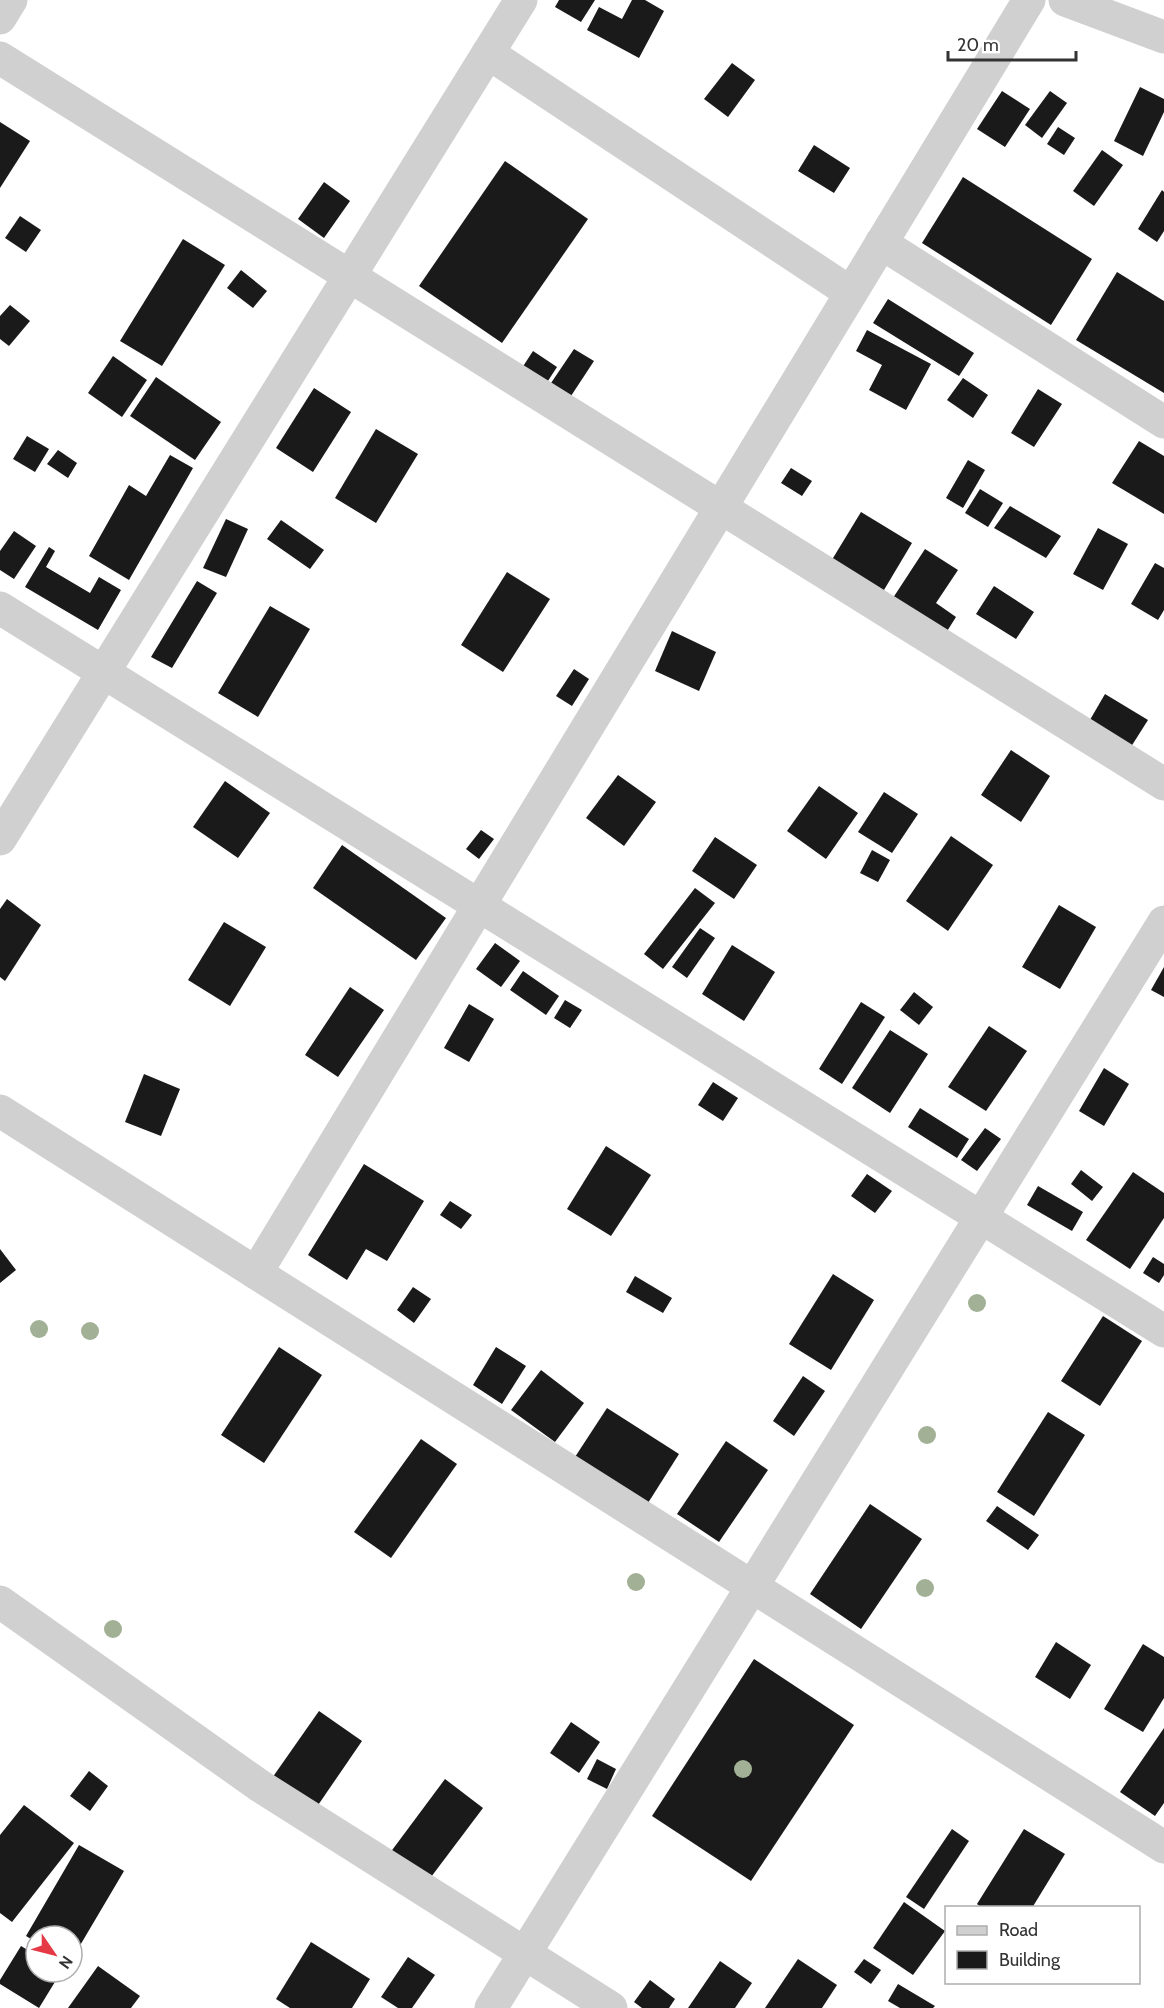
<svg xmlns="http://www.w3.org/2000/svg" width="1164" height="2008" font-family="Cabin,sans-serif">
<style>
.building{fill:#1a1a1a}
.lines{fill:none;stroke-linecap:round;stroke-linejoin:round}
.minor{stroke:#d0d0d0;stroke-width:33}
.tree{fill:#a2b095}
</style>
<rect width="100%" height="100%" fill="#fff"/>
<g class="building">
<polygon points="559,0 595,0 581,22 555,7"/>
<polygon points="632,0 645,0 664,11 639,58 587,30 599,7 622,19"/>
<polygon points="732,63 755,80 728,117 704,99"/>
<polygon points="1140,87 1164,99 1164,112 1143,156 1114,141"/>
<polygon points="1002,91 1030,109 1005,147 977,129"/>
<polygon points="1050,91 1067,103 1042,138 1025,125"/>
<polygon points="0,122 30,141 0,188"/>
<polygon points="1058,127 1075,138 1064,155 1047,144"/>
<polygon points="814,145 850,168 834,193 798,171"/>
<polygon points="1102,150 1123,165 1094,206 1073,191"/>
<polygon points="505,161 588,219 502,343 419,286"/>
<polygon points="963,177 1092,259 1051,325 922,243"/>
<polygon points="324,182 350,201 324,238 298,219"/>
<polygon points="1162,190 1164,192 1164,231 1157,242 1138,229"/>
<polygon points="20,216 41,230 26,252 5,238"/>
<polygon points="183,239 225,265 162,366 120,341"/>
<polygon points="241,270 267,291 253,308 227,288"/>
<polygon points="1117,272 1164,301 1164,393 1076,340"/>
<polygon points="888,299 974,353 959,376 873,323"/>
<polygon points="10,305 30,321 9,346 0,339 0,316"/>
<polygon points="867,330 931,364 906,410 869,390 882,365 856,351"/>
<polygon points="574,349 594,361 569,399 549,386"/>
<polygon points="533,351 557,367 544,387 520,371"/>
<polygon points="113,356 147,380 122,417 88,393"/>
<polygon points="156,377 221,422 195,460 130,416"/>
<polygon points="963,378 988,395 973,418 947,400"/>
<polygon points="314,388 351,412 313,472 276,448"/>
<polygon points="1038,389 1062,404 1034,447 1011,433"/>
<polygon points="376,429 418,454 376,523 335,498"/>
<polygon points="27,436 49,449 35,472 13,459"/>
<polygon points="1139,441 1164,456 1164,514 1112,483"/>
<polygon points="58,450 77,463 68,478 47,464"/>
<polygon points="170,455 193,468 129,580 89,556 129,485 146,496"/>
<polygon points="968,460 985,470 963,508 946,498"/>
<polygon points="791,468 812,481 802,496 781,483"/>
<polygon points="980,489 1003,503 988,527 965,513"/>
<polygon points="1010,506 1061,536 1046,558 994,528"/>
<polygon points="861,512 912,543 881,595 830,563"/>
<polygon points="226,519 248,529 226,577 203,568"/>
<polygon points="281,520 324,550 310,569 267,539"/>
<polygon points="1098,528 1128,544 1103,590 1073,574"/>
<polygon points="14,531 36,546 14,579 0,570 0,551"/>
<polygon points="49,547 55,551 46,567 90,593 99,577 121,590 98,630 25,587"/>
<polygon points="925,549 958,570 936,603 956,617 944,636 891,601"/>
<polygon points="1155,563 1164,568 1164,610 1158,620 1131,604"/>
<polygon points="507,572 550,599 503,672 461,645"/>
<polygon points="197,581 217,593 172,668 151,657"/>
<polygon points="994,586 1034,612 1016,639 976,614"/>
<polygon points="270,606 310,629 258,717 218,693"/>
<polygon points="672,631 716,652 699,691 655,671"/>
<polygon points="574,669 589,679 572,706 556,696"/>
<polygon points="1105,694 1148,720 1129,750 1087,725"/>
<polygon points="1011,750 1050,776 1021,822 981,795"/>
<polygon points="618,775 656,802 624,846 586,818"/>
<polygon points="225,781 270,813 238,858 193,827"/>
<polygon points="819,786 858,813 826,859 787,831"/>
<polygon points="884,792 918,814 892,853 858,832"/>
<polygon points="481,830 494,839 479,859 466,849"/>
<polygon points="951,836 993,865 948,931 906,901"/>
<polygon points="715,837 757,865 734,899 692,871"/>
<polygon points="342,845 446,918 416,960 313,888"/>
<polygon points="872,850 890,860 878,882 860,873"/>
<polygon points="695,888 715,903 663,969 644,954"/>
<polygon points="7,899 41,925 5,981 0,977 0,909"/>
<polygon points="1059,905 1096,927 1060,989 1022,967"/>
<polygon points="224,922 266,947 230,1006 188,980"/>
<polygon points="700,928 715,938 687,978 672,967"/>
<polygon points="495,943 520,961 501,987 476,969"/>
<polygon points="732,945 775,972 744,1021 702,994"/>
<polygon points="1164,967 1164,997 1151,990"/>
<polygon points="523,971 559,996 546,1015 510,990"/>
<polygon points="350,987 384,1010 338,1077 305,1055"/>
<polygon points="914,992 933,1007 919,1025 900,1010"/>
<polygon points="565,1000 582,1010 570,1028 554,1018"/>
<polygon points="861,1002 885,1017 842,1084 819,1069"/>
<polygon points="469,1004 494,1019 469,1062 444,1048"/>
<polygon points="989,1026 1027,1051 986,1111 948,1087"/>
<polygon points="890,1030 928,1054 890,1113 852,1088"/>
<polygon points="1104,1068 1129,1084 1104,1126 1079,1111"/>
<polygon points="144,1074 180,1089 161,1136 125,1122"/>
<polygon points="713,1082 738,1098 723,1121 698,1105"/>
<polygon points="920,1108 969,1139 957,1158 908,1127"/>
<polygon points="985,1128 1001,1139 977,1171 961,1160"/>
<polygon points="606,1146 651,1175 611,1236 567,1209"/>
<polygon points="364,1164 424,1201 387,1261 366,1249 347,1280 308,1255"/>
<polygon points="1081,1170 1103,1187 1092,1201 1071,1184"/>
<polygon points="1133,1172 1164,1193 1164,1218 1130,1269 1086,1240"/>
<polygon points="867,1174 892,1191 875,1213 851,1196"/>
<polygon points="1038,1186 1083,1212 1072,1231 1027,1205"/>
<polygon points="450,1201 472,1215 461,1229 440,1215"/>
<polygon points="0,1249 16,1270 0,1283"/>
<polygon points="1153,1257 1164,1264 1164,1275 1159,1283 1143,1273"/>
<polygon points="833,1274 874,1300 831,1370 789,1344"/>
<polygon points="635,1276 672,1298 663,1313 626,1292"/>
<polygon points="413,1287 431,1299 414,1323 397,1310"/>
<polygon points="1103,1316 1142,1341 1100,1406 1061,1381"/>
<polygon points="279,1347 322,1375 264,1463 221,1435"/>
<polygon points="496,1347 526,1366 502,1404 473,1385"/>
<polygon points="541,1370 584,1403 555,1442 511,1410"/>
<polygon points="803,1376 825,1391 794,1436 773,1421"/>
<polygon points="607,1408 679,1454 648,1503 575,1457"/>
<polygon points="1048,1412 1085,1435 1034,1516 997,1492"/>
<polygon points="421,1439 457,1464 391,1558 354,1532"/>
<polygon points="726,1441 768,1470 719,1542 677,1514"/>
<polygon points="870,1504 922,1539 861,1629 810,1594"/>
<polygon points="997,1506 1039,1535 1028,1550 986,1521"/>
<polygon points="1056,1642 1091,1665 1070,1699 1035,1677"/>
<polygon points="1143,1644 1164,1657 1164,1698 1143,1732 1104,1709"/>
<polygon points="754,1659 854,1725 751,1881 652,1816"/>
<polygon points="319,1711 362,1741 314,1811 270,1781"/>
<polygon points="571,1722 600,1742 579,1773 550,1753"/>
<polygon points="1164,1728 1164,1803 1155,1816 1120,1792"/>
<polygon points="597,1759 616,1769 607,1789 587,1779"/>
<polygon points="89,1771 108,1786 90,1811 70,1796"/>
<polygon points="445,1779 483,1808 419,1893 381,1865"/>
<polygon points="24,1805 74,1843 12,1922 0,1913 0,1835"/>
<polygon points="952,1829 969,1841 924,1909 906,1897"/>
<polygon points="1024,1829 1065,1854 1032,1908 982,1908 977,1904"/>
<polygon points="79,1845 124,1871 72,1959 72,1936 36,1936 36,1942 26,1936"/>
<polygon points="904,1902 945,1931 913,1975 873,1948"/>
<polygon points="311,1942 370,1979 352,2008 290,2008 276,1999"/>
<polygon points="21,1946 36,1955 36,1972 61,1972 39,2008 0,1984 0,1980"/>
<polygon points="408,1957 435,1975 412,2008 398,2008 381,1997"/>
<polygon points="798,1959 837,1985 822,2008 765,2008"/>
<polygon points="864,1959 881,1970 871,1984 854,1972"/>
<polygon points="720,1961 752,1983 735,2008 688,2008"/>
<polygon points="98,1966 140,1996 131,2008 68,2008"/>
<polygon points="650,1980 675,1999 669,2008 642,2008 634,2002"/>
<polygon points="898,1984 935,2006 933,2008 900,2008 888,2001"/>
</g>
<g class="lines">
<g class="minor">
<polyline points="1065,0 1164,37"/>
<polyline points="0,18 11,0"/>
<polyline points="488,53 851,293"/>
<polyline points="0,58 1164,784"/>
<polyline points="881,243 1164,422"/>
<polyline points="0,608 1164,1331"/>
<polyline points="0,839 521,0"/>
<polyline points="0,1111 1164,1847"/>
<polyline points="256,1273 1029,0"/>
<polyline points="0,1602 260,1786 611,2008"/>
<polyline points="491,2008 1164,922"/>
</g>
</g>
<g class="tree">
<circle cx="977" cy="1303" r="9"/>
<circle cx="39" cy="1329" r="9"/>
<circle cx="90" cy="1331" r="9"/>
<circle cx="927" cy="1435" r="9"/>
<circle cx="636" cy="1582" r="9"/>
<circle cx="925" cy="1588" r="9"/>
<circle cx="113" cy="1629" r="9"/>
<circle cx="743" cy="1769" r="9"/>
</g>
<rect x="945" y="1906" width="195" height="78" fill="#ffffff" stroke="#adadad" stroke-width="1.5"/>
<rect x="957" y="1926" width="30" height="9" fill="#d0d0d0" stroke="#adadad" stroke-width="1.5"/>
<text x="999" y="1936" font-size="18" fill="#333333">Road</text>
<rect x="957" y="1951" width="30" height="18" fill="#1a1a1a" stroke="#adadad" stroke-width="1.5"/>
<text x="999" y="1966" font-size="18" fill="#333333">Building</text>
<g transform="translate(54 1954) rotate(125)"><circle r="28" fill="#ffffff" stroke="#adadad" stroke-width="1.5"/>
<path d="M0-4.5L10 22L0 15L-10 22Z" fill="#e63946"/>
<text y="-9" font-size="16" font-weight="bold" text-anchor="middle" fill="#333333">N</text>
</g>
<path d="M948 51v9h128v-9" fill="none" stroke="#333333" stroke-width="3"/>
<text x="957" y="51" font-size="18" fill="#333333" stroke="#ffffff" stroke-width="4.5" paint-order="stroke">20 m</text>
</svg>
